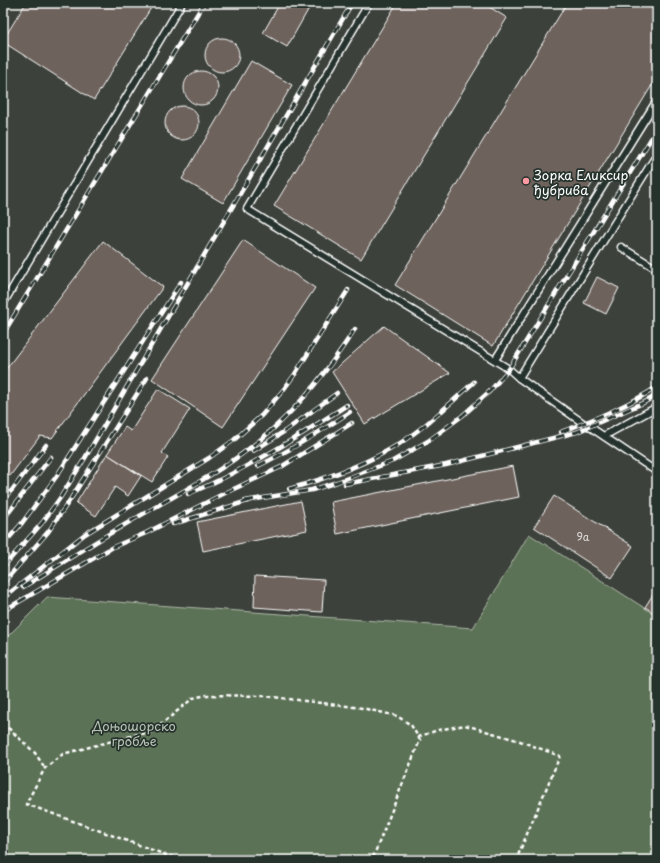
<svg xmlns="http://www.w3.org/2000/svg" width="660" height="863" font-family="'Playpen Sans',sans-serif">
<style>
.green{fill:#5c7256;stroke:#aeb8aa}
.building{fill:#6e625c;stroke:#fff}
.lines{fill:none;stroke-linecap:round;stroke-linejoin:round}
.lane-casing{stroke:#fff;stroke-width:9}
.path{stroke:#fff;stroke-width:2.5;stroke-dasharray:4 3;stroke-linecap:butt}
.lane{stroke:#26332d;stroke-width:6}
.rail-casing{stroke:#fff;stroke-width:4.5}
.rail{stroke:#26332d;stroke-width:3;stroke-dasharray:9;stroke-linecap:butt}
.poi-dot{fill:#ff9aa2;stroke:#26332d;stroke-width:1.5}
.labels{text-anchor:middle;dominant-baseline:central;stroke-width:3.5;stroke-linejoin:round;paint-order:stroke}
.number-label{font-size:11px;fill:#dbd8d6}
.poi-label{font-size:13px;fill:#fff;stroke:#26332d;text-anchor:start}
.park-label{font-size:13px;fill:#b6c0b3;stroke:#26332d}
</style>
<rect width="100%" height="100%" fill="#3c413b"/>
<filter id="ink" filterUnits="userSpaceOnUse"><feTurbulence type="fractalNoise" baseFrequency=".025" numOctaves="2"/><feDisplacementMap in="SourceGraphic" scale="8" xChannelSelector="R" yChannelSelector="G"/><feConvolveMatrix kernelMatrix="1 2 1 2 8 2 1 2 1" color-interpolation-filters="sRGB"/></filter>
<g filter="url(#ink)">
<polygon class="green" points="529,534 657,616 657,860 3,860 3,641 47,597 473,628"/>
<g class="building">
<polygon points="26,3 154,3 94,100 3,42 3,40"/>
<polygon points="280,3 312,3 287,47 263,33"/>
<polygon points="397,3 483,3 507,18 361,259 274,206"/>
<polygon points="567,3 657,3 657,77 493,346 395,285"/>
<circle cx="222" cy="55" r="17"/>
<polygon points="251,61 292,85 223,203 182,179"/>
<circle cx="201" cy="88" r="17"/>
<circle cx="182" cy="123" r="17"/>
<polygon points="243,240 315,288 223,427 152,379"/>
<polygon points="103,241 163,287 52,438 40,436 10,476 3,471 3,373"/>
<polygon points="597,277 619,288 606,314 584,303"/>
<polygon points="384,326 450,373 365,424 332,372"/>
<polygon points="158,389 190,409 162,453 168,457 152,482 107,454 125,427 131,431"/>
<polygon points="107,454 141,476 128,496 115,487 96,516 76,503"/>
<polygon points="513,466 519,497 337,534 331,502"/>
<polygon points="554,496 633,546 612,578 534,527"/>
<polygon points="301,501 307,530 203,551 197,522"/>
<polygon points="255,576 324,580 322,612 254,607"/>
<polygon points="657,588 657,615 645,607"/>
</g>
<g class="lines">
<defs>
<g id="lane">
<polyline points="369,3 247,209 509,369 519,378 583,423 590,427 657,472"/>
<polyline points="621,247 657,269"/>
<polyline points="3,304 182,3"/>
<polyline points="495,360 657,100"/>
<polyline points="519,378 657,154"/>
<polyline points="604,436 657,407"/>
</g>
</defs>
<use href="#lane" class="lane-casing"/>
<g class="path">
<polyline points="3,723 35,753 45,768"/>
<polyline points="418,737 438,730 465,725 520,741 560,756 516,860"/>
<polyline points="180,860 26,804 45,768 63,754 135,735 152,732 193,698 207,695 265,696 362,708 397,716 411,725 420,740 372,860"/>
</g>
<use href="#lane" class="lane"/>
<defs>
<g id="rail">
<polyline points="3,7 5,3"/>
<polyline points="3,334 204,3"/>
<path d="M561,432C594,419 628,406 657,387"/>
<polyline points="253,451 285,431 337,393"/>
<path d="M258,466C291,450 320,432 350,412"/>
<polyline points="345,484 446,465 577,432 643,403 657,395"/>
<path d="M289,489C324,479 369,463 399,444C425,427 451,403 474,382"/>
<path d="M188,494C244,471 296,438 347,405"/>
<polyline points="3,499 12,490 46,445"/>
<polyline points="245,501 312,490 337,482 393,461 428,441 462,416 490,391 509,369 657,129"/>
<polyline points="3,520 51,457"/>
<polyline points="173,524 251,500"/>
<polyline points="3,545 22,523 56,477 181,282"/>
<polyline points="3,567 42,523 60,498 85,458 352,3"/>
<polyline points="3,583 48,532 70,500 147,378"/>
<path d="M23,587C56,567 88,546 121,527C174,495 230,469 275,427C307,398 332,364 355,329"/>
<polyline points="3,598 85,534 209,458 234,440 262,415 284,389 295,374 348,290"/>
<polyline points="3,611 113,547 146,533 223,494 281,467 352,423"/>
</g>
</defs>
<use href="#rail" class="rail-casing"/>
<use href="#rail" class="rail"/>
</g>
</g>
<circle class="poi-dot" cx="526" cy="181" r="4"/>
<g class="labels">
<g class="number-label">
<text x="583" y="536">9a</text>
</g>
<g class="poi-label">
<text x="534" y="174">Зорка Еликсир<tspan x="534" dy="15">ђубрива</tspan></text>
</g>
<g class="park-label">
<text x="134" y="725">Доњошорско<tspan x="134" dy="15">гробље</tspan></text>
</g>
</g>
<rect width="660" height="863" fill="none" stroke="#26332d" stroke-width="16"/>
<rect x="8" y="8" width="644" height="847" fill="none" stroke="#fff" stroke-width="1.5" filter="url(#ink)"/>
</svg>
